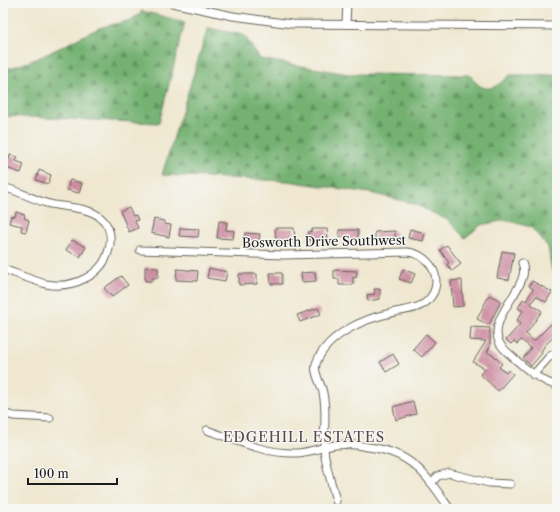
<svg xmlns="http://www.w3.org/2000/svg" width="560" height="512" font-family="'Libre Caslon Text',serif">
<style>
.forest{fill:url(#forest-firs);stroke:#486747}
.building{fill:url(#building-back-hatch)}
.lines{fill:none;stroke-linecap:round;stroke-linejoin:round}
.minor-casing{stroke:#66635b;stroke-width:9}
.minor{stroke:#fff;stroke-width:7}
.labels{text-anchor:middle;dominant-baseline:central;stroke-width:3;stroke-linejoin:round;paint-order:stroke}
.street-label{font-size:13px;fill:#1c1c1c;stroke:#f6f6f2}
.neighbourhood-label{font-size:14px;letter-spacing:1px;fill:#5c444c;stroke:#f6f6f2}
</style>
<defs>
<pattern id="forest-firs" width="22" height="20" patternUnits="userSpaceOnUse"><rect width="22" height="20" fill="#75b272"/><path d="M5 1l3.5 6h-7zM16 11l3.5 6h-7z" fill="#5f905d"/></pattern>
<pattern id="building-back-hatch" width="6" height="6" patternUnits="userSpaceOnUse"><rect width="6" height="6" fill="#d28fa5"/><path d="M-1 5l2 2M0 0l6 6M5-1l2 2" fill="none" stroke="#aa7486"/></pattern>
</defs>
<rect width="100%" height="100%" fill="#f6f6f2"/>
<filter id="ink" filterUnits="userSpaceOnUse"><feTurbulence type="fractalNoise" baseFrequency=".025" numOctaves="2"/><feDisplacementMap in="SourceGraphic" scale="8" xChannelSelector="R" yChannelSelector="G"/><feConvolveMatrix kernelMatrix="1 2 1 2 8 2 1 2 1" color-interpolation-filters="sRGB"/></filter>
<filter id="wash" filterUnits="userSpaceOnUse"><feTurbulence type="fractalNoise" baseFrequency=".012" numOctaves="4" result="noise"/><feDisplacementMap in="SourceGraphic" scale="16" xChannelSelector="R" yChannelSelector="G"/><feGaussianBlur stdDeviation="0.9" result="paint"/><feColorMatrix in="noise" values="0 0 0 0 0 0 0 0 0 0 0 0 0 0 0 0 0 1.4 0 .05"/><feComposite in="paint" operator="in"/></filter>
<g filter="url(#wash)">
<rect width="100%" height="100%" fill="#efe7cf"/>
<g class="forest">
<path d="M142,11L185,22L159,123L3,116V70C21,65 38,59 55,50C73,42 87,32 106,26C120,22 132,23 142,11Z"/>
<path d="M208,28L244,35L260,59L348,74L470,75C483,95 494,90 510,75H557V275L552,271L548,247L531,227L505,220L481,225L465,238L448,220L412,203L370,193L287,181L162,175Z"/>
</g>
<g id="blocks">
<g class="building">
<polygon points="10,155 18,157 16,161 24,164 21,173 3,167 6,158 9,159"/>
<polygon points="39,170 51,175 48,184 36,180"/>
<polygon points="70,180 82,183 79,193 67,190"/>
<polygon points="129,207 133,216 136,215 138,220 135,221 138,228 129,232 120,211"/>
<polygon points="16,212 25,215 24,218 29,220 26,232 21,231 22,226 9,223 11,216 15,217"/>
<polygon points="154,219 164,221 164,224 171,225 169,237 151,233"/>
<polygon points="219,221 227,222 226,230 234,231 233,239 217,238"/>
<polygon points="180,228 199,229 198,237 179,236"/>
<polygon points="275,228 294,228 295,239 280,242 280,240 276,240"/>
<polygon points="312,229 327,229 328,239 309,240 308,232 312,231"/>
<polygon points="410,229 425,233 423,241 408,238"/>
<polygon points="339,230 358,230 358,239 347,239 347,237 340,237"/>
<polygon points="395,231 395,238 375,239 375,232"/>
<polygon points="245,233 260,234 259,242 244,240"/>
<polygon points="72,240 86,247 80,257 66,250"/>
<polygon points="447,245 461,264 452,271 447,264 449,263 440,250"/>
<polygon points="502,251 514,253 509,280 497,278"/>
<polygon points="145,267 158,268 158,278 152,278 152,281 145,281"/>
<polygon points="209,268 227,272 225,281 207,278"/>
<polygon points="177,269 198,271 197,281 176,280"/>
<polygon points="403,269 415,274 411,283 399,279"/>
<polygon points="334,270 357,271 356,278 353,277 353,285 339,285 339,279 334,279"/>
<polygon points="315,272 316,281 302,282 301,273"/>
<polygon points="270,273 282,273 282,284 271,284"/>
<polygon points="239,274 257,274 257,284 239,285"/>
<polygon points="121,276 128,285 112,297 104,288"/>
<polygon points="462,280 463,306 453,307 451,281"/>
<polygon points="532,281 552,292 546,302 536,296 531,304 542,311 526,334 534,341 557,318 557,334 545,345 541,352 542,353 531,366 523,358 531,349 529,346 521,340 517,344 514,341 511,344 506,340 521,323 517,320 523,311 518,308 523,299 526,301 533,289 529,286"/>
<polygon points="374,289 380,289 380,299 368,301 367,295 375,294"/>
<polygon points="489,295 501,301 489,325 477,319"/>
<polygon points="318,308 321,314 300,322 297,315"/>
<polygon points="471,327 490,328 490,347 487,352 494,356 502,364 499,367 506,373 508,370 513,374 498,391 480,374 486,369 473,362 486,341 470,340"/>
<polygon points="426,334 435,342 422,357 413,349"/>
<polygon points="393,354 399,364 386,372 380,362"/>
<polygon points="413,401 416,414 396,420 393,407"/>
</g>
</g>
</g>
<g filter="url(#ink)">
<use href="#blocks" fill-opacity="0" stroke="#66635b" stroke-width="1"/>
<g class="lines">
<defs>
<g id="minor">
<polyline points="172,3 233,16 292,24 557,26"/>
<polyline points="346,24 347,3"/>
<path d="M3,187C18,191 31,198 46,203C63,208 88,206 101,218C110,226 112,238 109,249C103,276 72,289 46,284C32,280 17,274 3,269"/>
<path d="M140,250L284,255L408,252C433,255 447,285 425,303C416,310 402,310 391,313C363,319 329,334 317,361C312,372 321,382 323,393C327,411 324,429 324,448C325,465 332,484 336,501"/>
<path d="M522,263C533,285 487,315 499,342C502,349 510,354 516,360C528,371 541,381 557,386"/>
<polyline points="533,375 550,356 557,352"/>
<polyline points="3,413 13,416 50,418"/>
<path d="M207,430C236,440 265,454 296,453C309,453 322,447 335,445C346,444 358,445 368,447C412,452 426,475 450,509"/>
<polyline points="431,483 438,476 449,473 489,483 510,484"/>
</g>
</defs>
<use href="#minor" class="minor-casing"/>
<use href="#minor" class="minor"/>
</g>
</g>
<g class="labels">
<g class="street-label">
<text transform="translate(324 241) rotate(-1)">Bosworth Drive Southwest</text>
</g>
<g class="neighbourhood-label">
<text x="304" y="437">EDGEHILL ESTATES</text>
</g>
</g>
<rect width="560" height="512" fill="none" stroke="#f6f6f2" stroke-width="16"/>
<path d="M28 478v6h89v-6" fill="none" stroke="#1c1c1c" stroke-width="2"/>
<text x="34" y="478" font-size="12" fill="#1c1c1c" stroke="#f6f6f2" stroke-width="3" paint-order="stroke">100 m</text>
</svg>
